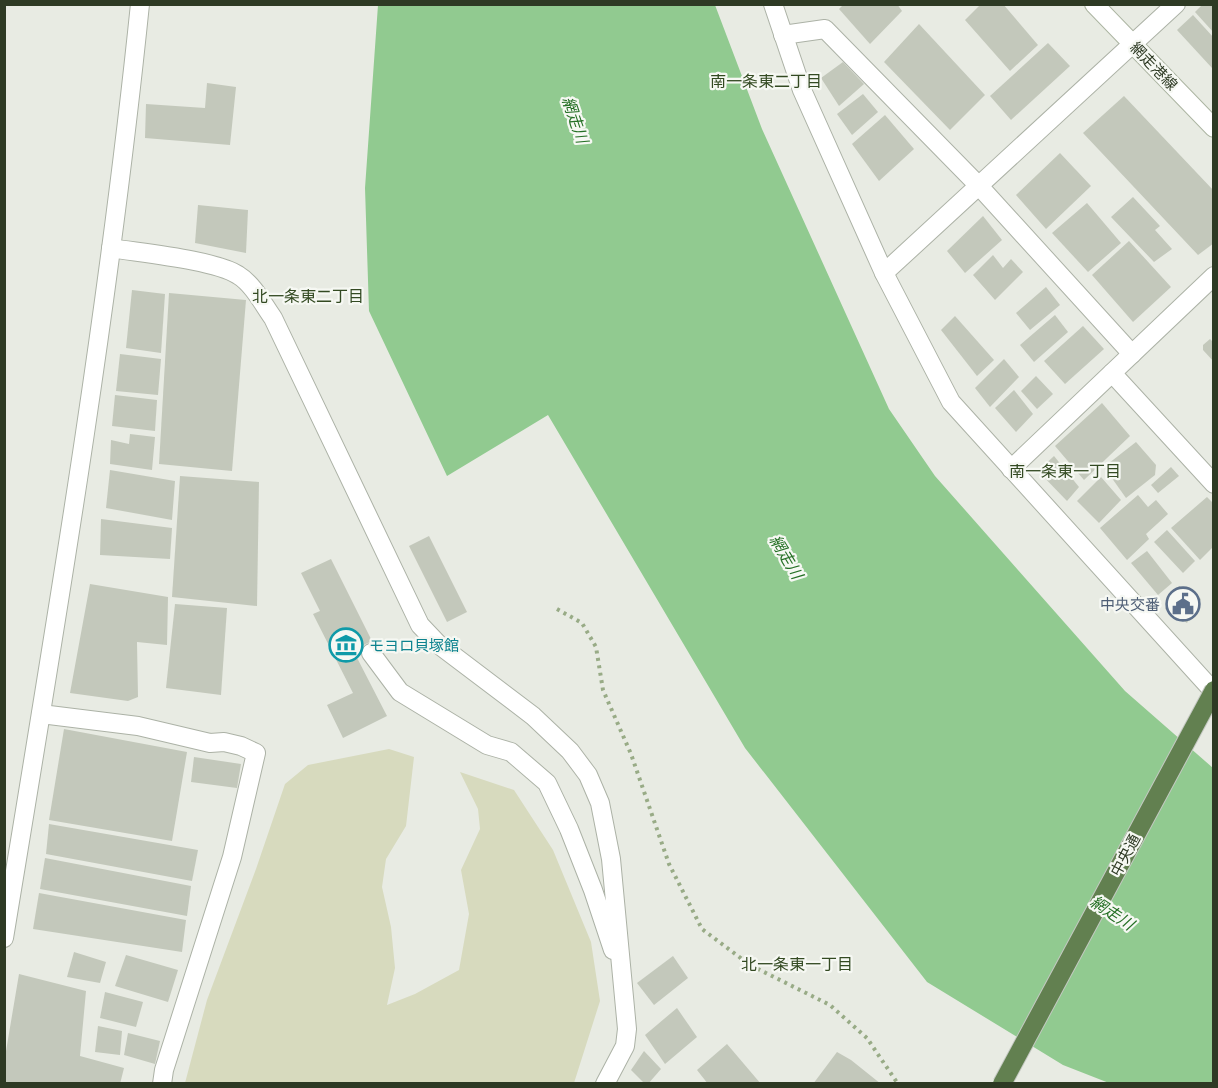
<svg xmlns="http://www.w3.org/2000/svg" width="1218" height="1088" font-family="'Public Sans','Noto Sans JP',sans-serif">
<style>
.green{fill:#d7dabe}
.water{fill:#91ca90}
.building{fill:#c3c8bb}
.lines{fill:none;stroke-linecap:round;stroke-linejoin:round}
.minor-casing{stroke:#acb2a6;stroke-width:20}
.secondary-casing{stroke:#acb5a2;stroke-width:20}
.path{stroke:#98ab86;stroke-width:4;stroke-dasharray:3 4.5;stroke-linecap:butt}
.minor{stroke:#fff;stroke-width:18}
.secondary{stroke:#fff;stroke-width:18}
.trunk-bridge-casing{stroke:#c4c8c2;stroke-width:20;stroke-linecap:butt}
.trunk-bridge{stroke:#628050;stroke-width:18}
.labels{text-anchor:middle;dominant-baseline:central;stroke-width:4.5;stroke-linejoin:round;paint-order:stroke}
.street-label{font-size:15px;fill:#2e3a24;stroke:#f6f8f3}
.service-label{font-size:15px;fill:#4e5e75;stroke:#f6f8f3;text-anchor:end}
.culture-label{font-size:15px;fill:#0d838f;stroke:#f6f8f3;text-anchor:start}
.neighbourhood-label{font-size:16px;fill:#334a22;stroke:#f6f8f3}
.water-label{font-size:16px;font-style:italic;fill:#257025;stroke:#f6f8f3}
</style>
<rect width="100%" height="100%" fill="#e8ebe3"/>
<polygon class="green" points="389,749 414,757 406,826 386,859 382,887 391,927 395,968 387,1005 415,994 459,970 469,914 461,870 480,829 478,809 460,772 514,790 553,850 591,942 600,1001 574,1083 185,1083 207,1000 256,869 285,784 308,765"/>
<polygon class="water" points="378,5 715,5 762,129 889,409 935,476 1125,691 1213,768 1213,1083 1109,1083 1063,1065 927,982 745,748 548,415 447,476 369,311 365,188"/>
<g class="building">
<polygon points="844,4 897,4 902,11 870,44 839,9"/>
<polygon points="981,4 1003,4 1038,45 1010,71 965,20"/>
<polygon points="1203,4 1214,4 1214,33 1195,12"/>
<polygon points="1193,15 1214,38 1214,67 1212,68 1177,30"/>
<polygon points="919,24 985,95 950,130 884,62"/>
<polygon points="1048,43 1070,66 1011,120 990,96"/>
<polygon points="843,62 864,84 839,106 821,78"/>
<polygon points="207,83 236,87 230,145 145,138 146,104 205,108"/>
<polygon points="863,94 878,112 852,135 837,114"/>
<polygon points="1124,96 1214,191 1214,243 1198,255 1083,133"/>
<polygon points="885,115 914,149 879,181 852,144"/>
<polygon points="1060,153 1091,186 1046,229 1016,195"/>
<polygon points="1133,197 1160,226 1155,230 1172,249 1154,262 1111,217"/>
<polygon points="1087,203 1121,243 1088,272 1052,233"/>
<polygon points="198,205 248,210 246,253 195,243"/>
<polygon points="983,216 1002,240 965,273 947,251"/>
<polygon points="1129,241 1171,287 1133,322 1092,275"/>
<polygon points="993,255 1003,268 1011,259 1023,272 995,300 973,275"/>
<polygon points="1046,287 1060,305 1030,330 1016,313"/>
<polygon points="132,290 165,294 161,353 126,348"/>
<polygon points="169,293 246,300 232,471 159,464"/>
<polygon points="1055,315 1068,332 1034,362 1020,345"/>
<polygon points="955,316 994,360 977,376 941,330"/>
<polygon points="1083,326 1104,349 1065,384 1044,361"/>
<polygon points="1210,339 1214,343 1214,362 1203,350 1203,345"/>
<polygon points="120,354 161,359 158,395 116,391"/>
<polygon points="1004,359 1019,377 990,407 975,388"/>
<polygon points="1036,376 1053,394 1037,409 1021,391"/>
<polygon points="1014,390 1033,414 1016,432 995,408"/>
<polygon points="115,395 157,400 155,431 112,426"/>
<polygon points="1102,403 1130,436 1084,480 1055,446"/>
<polygon points="130,434 155,437 152,470 110,464 111,440 129,444"/>
<polygon points="1136,442 1156,465 1155,475 1126,498 1104,467"/>
<polygon points="1054,456 1079,487 1067,501 1038,471"/>
<polygon points="1171,467 1179,476 1158,493 1151,485"/>
<polygon points="110,470 175,481 172,520 106,508"/>
<polygon points="180,476 259,482 257,606 172,597"/>
<polygon points="1101,477 1121,500 1099,523 1077,501"/>
<polygon points="1138,495 1148,507 1156,500 1168,514 1146,534 1149,539 1127,560 1100,528"/>
<polygon points="1207,497 1214,504 1214,546 1200,560 1171,528"/>
<polygon points="101,519 172,528 170,559 100,555"/>
<polygon points="1167,530 1195,561 1183,573 1154,542"/>
<polygon points="429,536 467,612 447,622 409,546"/>
<polygon points="1147,551 1172,583 1158,595 1131,563"/>
<polygon points="331,559 372,641 353,650 387,716 343,738 327,705 353,693 313,614 320,611 301,573"/>
<polygon points="90,584 168,597 167,645 137,642 138,697 128,701 70,693"/>
<polygon points="1179,586 1201,599 1187,623 1165,609"/>
<polygon points="175,604 227,608 221,695 166,688"/>
<polygon points="64,729 187,752 172,841 49,820"/>
<polygon points="194,757 241,764 237,788 191,782"/>
<polygon points="49,824 198,850 192,881 46,854"/>
<polygon points="45,858 191,886 187,916 40,889"/>
<polygon points="39,893 186,920 182,952 33,929"/>
<polygon points="74,952 106,962 100,983 67,977"/>
<polygon points="126,955 178,970 168,1002 115,986"/>
<polygon points="673,956 688,978 654,1005 637,983"/>
<polygon points="19,974 86,991 80,1056 124,1068 120,1084 4,1084 4,1063"/>
<polygon points="105,992 143,1002 136,1027 100,1018"/>
<polygon points="677,1008 697,1037 665,1064 645,1035"/>
<polygon points="98,1026 122,1031 120,1055 95,1052"/>
<polygon points="128,1033 160,1041 155,1064 124,1055"/>
<polygon points="727,1044 761,1084 708,1084 697,1070"/>
<polygon points="644,1051 661,1069 648,1084 645,1084 631,1070"/>
<polygon points="837,1052 851,1060 881,1084 813,1084"/>
</g>
<g class="lines">
<defs>
<g id="minor">
<polyline points="773,4 802,90 884,273 951,402 1214,692"/>
<polyline points="783,35 825,29 979,186 1132,354"/>
<path d="M111,248C141,253 215,260 238,275C253,284 263,304 273,318L420,625L438,644L533,716L570,751L588,775L600,803L611,859L627,1029L625,1046L605,1084"/>
<polyline points="884,273 1176,4"/>
<polyline points="1112,373 1214,484"/>
<polyline points="1011,469 1214,276"/>
<polyline points="371,653 400,692 487,745 511,752 547,783 569,829 593,890 613,950"/>
<polyline points="41,714 138,726 210,743 224,742 241,746 256,753 232,857 164,1070 162,1084"/>
<path d="M4,938C55,628 108,317 140,4"/>
</g>
<polyline id="secondary" points="1094,4 1214,128"/>
</defs>
<use href="#minor" class="minor-casing"/>
<use href="#secondary" class="secondary-casing"/>
<polyline class="path" points="557,609 582,623 596,647 603,690 631,754 669,864 702,929 750,965 830,1005 867,1038 898,1084"/>
<use href="#minor" class="minor"/>
<use href="#secondary" class="secondary"/>
<defs>
<polyline id="trunk-bridge" points="1002,1084 1214,690"/>
</defs>
<use href="#trunk-bridge" class="trunk-bridge-casing"/>
<use href="#trunk-bridge" class="trunk-bridge"/>
</g>
<defs>
<symbol id="civic-ring" viewBox="-11 -11 22 22"><circle r="9.5" fill="#f6f8f3" stroke="#5c6f8a" stroke-width="1.5"/><path d="M-.6-6.5H3V-4.5H.6V-3L4-1V1h2V6H-6V1h2V-1L-.6-3ZM-1.2 2.5V6h2.4V2.5Z" fill="#5c6f8a"/></symbol>
<symbol id="museum-ring" viewBox="-11 -11 22 22"><circle r="9.5" fill="#f6f8f3" stroke="#0f9aa8" stroke-width="1.5"/><path d="M0-6L6-3V-2H-6V-3ZM-5-1h2V3h-2ZM-1-1h2V3h-2ZM3-1h2V3H3ZM-6 4H6V6H-6Z" fill="#0f9aa8"/></symbol>
</defs>
<g fill-rule="evenodd">
<use href="#civic-ring" x="1164" y="585" width="38" height="38"/>
<use href="#museum-ring" x="327" y="626" width="38" height="38"/>
</g>
<g class="labels">
<g class="street-label">
<text transform="translate(1154 66) rotate(46)">網走港線</text>
<text transform="translate(1125 855) rotate(-62)">中央通</text>
</g>
<g class="service-label">
<text x="1160" y="604">中央交番</text>
</g>
<g class="culture-label">
<text x="369" y="645">モヨロ貝塚館</text>
</g>
<g class="neighbourhood-label">
<text x="766" y="81">南一条東二丁目</text>
<text x="308" y="296">北一条東二丁目</text>
<text x="1065" y="471">南一条東一丁目</text>
<text x="797" y="964">北一条東一丁目</text>
</g>
<g class="water-label">
<text transform="translate(575 120) rotate(71)">網走川</text>
<text transform="translate(786 557) rotate(59)">網走川</text>
<text transform="translate(1112 913) rotate(33)">網走川</text>
</g>
</g>
<rect width="1218" height="1088" fill="none" stroke="#2e3a24" stroke-width="12"/>
</svg>
